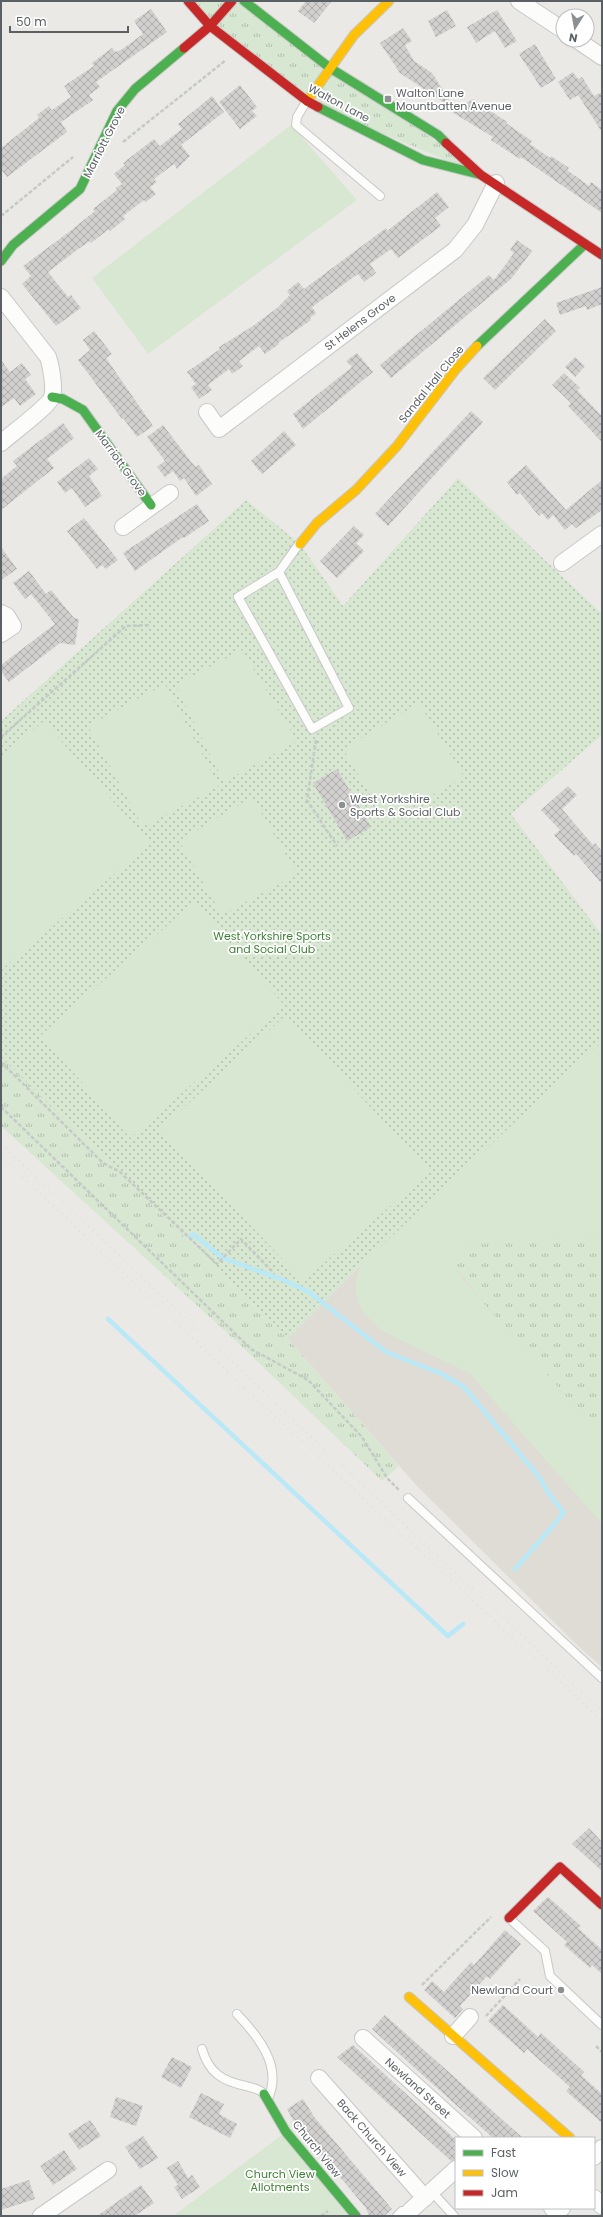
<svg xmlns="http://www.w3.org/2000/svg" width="603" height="2217" font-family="Poppins,sans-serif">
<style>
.education{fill:#dfdbd5}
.grass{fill:url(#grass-tufts)}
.park{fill:url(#park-dots)}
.garden{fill:#d7e7d1}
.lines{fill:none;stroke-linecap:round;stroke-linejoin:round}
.stream{stroke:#b9e8f7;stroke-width:4.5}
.building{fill:url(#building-cross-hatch)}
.lane-casing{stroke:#c7c8c8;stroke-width:10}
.street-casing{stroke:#c7c8c8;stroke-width:18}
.fast-casing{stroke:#c7c8c7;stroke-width:11}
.slow-casing{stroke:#c7c8c7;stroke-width:11}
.jam-casing{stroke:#c7c8c7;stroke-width:11}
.path{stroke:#c5cac7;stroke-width:2.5;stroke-dasharray:4 2;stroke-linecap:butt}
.lane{stroke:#fcfcfb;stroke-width:8}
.street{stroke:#fcfcfb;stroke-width:16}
.fast{stroke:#4caf50;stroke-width:9}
.slow{stroke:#ffc107;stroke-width:9}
.jam{stroke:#c62828;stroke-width:9}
.rail{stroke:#e2e2e2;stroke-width:3;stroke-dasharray:1 5;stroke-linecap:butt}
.poi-dot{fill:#8d9092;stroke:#fff;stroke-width:1.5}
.labels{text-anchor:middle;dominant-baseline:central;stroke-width:3.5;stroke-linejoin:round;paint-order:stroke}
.poi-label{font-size:11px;fill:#5b6064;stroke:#fff;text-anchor:start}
.street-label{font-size:11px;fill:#5b6064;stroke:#fff}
.park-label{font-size:11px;fill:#3f8135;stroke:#fff}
</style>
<defs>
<pattern id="grass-tufts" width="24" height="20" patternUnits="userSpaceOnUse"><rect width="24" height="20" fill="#d7e7d1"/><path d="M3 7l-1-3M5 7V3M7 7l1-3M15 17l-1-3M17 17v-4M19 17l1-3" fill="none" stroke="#b1bfad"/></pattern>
<pattern id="park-dots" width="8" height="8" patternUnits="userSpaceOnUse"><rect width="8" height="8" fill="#d7e7d1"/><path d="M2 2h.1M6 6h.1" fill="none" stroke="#b1bfad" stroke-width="1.8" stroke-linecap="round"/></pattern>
<pattern id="building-cross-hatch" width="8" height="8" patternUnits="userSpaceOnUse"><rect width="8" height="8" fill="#d2d0ce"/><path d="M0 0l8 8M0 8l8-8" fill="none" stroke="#adacab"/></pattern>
</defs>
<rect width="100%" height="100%" fill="#ebe9e6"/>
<polygon class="education" points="602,1042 602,1667 577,1645 417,1486 288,1339 365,1261"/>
<g class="grass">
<polygon points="188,1 244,1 481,175 307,101"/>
<polygon points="1,1056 288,1339 399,1466 382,1481 237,1342 1,1126"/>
<path d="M602,1237V1437L479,1298L456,1267C458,1255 461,1248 473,1244Z"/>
</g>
<polygon class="park" points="458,478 602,614 602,735 511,814 602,935 602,1042 365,1261 288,1339 1,1057 1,721 246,500 300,544 343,606"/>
<g class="garden">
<polygon points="291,125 357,200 148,354 92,278"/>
<polygon points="242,650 297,741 224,782 175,685"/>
<polygon points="165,684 219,786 143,827 88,726"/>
<polygon points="419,703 464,777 386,821 343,749"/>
<polygon points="44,721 150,844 1,970 1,757"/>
<polygon points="252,797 297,874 222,915 179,841"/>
<polygon points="194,902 284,1005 130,1138 41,1035"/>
<polygon points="286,1015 430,1172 303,1281 160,1129"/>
<path d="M602,1042V1237L473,1244C461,1248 458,1255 456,1267L464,1281L479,1298L602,1437V1524L469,1373L394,1337L380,1329L361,1310L355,1290L358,1272L365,1261Z"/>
<polygon points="286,2132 356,2216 173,2216"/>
</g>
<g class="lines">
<g class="stream">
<polyline points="190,1237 193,1234 223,1258 286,1281 309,1292 386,1352 442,1374 464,1387 539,1477 549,1494 564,1513 515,1569"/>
<polyline points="108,1319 448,1636 463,1624"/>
</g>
</g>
<g class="building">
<polygon points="306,1 332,1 314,23 298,11"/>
<polygon points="151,9 167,32 96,82 100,87 89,95 93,100 61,122 67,132 7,177 1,169 1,148 39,118 37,115 49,106 52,110 71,97 64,86 94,66 92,63 112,48 115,52 121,50 143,34 134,21"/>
<polygon points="447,10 456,26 436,37 428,21"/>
<polygon points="497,10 517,41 505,48 495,31 476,43 467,27"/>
<polygon points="403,28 412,41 405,45 414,61 432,73 456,110 473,99 507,122 506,123 532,141 530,144 550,158 551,156 569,168 567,170 589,186 591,182 602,190 602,213 521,157 520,159 491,140 493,137 452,112 455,110 400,73 380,43"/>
<polygon points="535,44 556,79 541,88 519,54"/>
<polygon points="573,72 578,79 582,77 594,96 602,92 602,132 578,95 570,100 558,82"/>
<polygon points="240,85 257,107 252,111 257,116 240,129 219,102"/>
<polygon points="212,96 224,112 181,145 190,156 177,169 174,164 154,179 157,182 150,187 156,194 146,202 144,200 123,216 125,219 110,231 109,229 91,243 90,241 81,247 48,272 68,297 71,295 81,308 56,326 22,284 31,276 23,266 69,232 95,211 93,209 117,190 116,188 122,184 114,174 125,165 123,163 154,139 160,146 182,129 178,124"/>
<polygon points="437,192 449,207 435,218 441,226 398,258 391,249 370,264 376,273 364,282 358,274 312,307 316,313 310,318 311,320 278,343 279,344 265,354 259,346 239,361 243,366 232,374 229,369 208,385 212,390 199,399 191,387 196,384 187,372 220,349 219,347 253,326 277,308 290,295 287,291 298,282 304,289 386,228 387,231"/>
<polygon points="517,240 532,251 511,279 391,378 380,365 489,275 494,280 514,253 510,250"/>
<polygon points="602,287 602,304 587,310 586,306 560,315 556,303"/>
<polygon points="545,319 556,331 495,390 483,378"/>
<polygon points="94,331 112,354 106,358 153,426 137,437 123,418 122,419 78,360 90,350 83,340"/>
<polygon points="357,353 373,372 303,429 293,414 352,367 346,361"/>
<polygon points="575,357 585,366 575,377 565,367"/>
<polygon points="1,360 10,372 22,363 31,375 25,379 36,394 20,406 14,398 1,407"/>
<polygon points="564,373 580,388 577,390 602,416 602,442 568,406 571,403 552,385"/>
<polygon points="471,411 483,422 388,526 375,514"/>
<polygon points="63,423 74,438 47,459 54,468 1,510 1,479 17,466 13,461"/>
<polygon points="163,425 192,463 196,467 199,465 212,484 196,496 184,478 180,481 173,471 165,477 157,467 165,461 147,437"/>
<polygon points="284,431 296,445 262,474 251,461"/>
<polygon points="89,458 98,469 89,476 102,496 85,507 72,488 65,493 57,482"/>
<polygon points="526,465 566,510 602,480 602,510 576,528 572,524 565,530 553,515 548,520 542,513 539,516 520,493 517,495 507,482"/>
<polygon points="197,504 209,521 184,538 183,537 135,571 123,553"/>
<polygon points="84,518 118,560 106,569 102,565 97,569 67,531"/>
<polygon points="354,526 364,535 356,543 364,551 337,578 320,561"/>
<polygon points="1,547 17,569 1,580"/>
<polygon points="29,571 46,594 51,590 74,618 79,619 75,645 60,643 9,682 1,671 1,665 55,624 31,594 25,599 13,583"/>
<polygon points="337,769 371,827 347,841 313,783"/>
<polygon points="568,786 577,795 562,809 593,845 595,843 602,851 602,884 576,854 574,856 554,835 560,830 541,810"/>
<polygon points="589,1828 602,1842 602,1871 572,1844"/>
<polygon points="548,1897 581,1926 578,1928 602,1950 602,1974 592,1965 590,1968 564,1945 567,1942 533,1911"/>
<polygon points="505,1930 521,1944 490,1979 487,1976 460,2006 463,2009 455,2018 424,1990 432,1981 444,1992 471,1962 474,1965"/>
<polygon points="503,2005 538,2037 541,2033 584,2072 581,2075 602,2094 602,2123 566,2091 570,2087 527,2049 524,2053 488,2021"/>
<polygon points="385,2015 406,2034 523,2138 493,2138 407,2061 372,2029"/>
<polygon points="353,2045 456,2140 456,2160 451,2161 337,2057"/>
<polygon points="172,2057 192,2067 181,2088 161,2077"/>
<polygon points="201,2093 224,2104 219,2114 237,2124 230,2138 189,2117"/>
<polygon points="116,2097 143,2106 136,2126 110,2117"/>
<polygon points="303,2099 315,2118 392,2209 384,2216 369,2216 366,2208 296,2125 287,2109"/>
<polygon points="90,2120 101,2136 79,2150 68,2134"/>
<polygon points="143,2136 158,2158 140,2169 125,2147"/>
<polygon points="64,2150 77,2169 53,2185 40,2166"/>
<polygon points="178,2161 188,2178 192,2175 200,2187 182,2199 174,2187 178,2185 167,2168"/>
<polygon points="29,2180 35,2199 1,2210 1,2189"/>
<polygon points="141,2185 154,2203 143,2210 135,2216 97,2216"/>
</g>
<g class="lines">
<defs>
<g id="lane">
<polyline points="306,102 297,117 296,125 380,196"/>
<polyline points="279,572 238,597 312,729 349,708 279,572 299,544"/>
<polyline points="408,1498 602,1678"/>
<polyline points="510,1919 545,1951 550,1976 602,2025"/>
<path d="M237,2014C257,2035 282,2065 269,2096"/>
<path d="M202,2049C209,2073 222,2081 246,2086C252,2088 258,2088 263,2093"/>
<polyline points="432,2192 454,2216"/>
<polyline points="397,2216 402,2211 410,2211"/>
</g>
<g id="street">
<polyline points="519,1 563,30"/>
<polyline points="577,40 602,57"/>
<path d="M1,297L48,357C51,366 55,388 52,397C48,407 11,434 1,443"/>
<polyline points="207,412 219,429 455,250 475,225 496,183"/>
<polyline points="123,527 170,493"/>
<polyline points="562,563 602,534"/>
<polyline points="1,613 7,616 13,626 1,634"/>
<polyline points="453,2036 470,2017"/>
<polyline points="363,2038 474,2138"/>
<polyline points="319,2078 425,2198"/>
<polyline points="594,2157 602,2148"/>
<polyline points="594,2198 602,2206"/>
<polyline points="552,2208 557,2212 562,2208"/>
<polyline points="410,2211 456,2169"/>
<polyline points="41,2216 108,2170"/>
</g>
<g id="fast">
<polyline points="244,1 330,68 438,135 446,143"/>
<polyline points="318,107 423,160 478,174"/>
<polyline points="1,261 13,245 80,189 117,111 135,89 184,48"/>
<polyline points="477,346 585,244"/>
<polyline points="52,397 63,399 83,410 151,505"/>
<polyline points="264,2094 286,2132 356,2216"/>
</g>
<g id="slow">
<polyline points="307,101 354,35 389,1"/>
<polyline points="300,544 317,523 356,490 397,446 456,369 477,346"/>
<polyline points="409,1997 570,2138"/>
</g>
<g id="jam">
<polyline points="188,1 210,26 307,101 318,107"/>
<polyline points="184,48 210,26 232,1"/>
<polyline points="446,143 481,175 602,255"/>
<polyline points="509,1918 560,1867 602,1905"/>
</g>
</defs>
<use href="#lane" class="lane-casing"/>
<use href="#street" class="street-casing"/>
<use href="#fast" class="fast-casing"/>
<use href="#slow" class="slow-casing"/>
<use href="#jam" class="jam-casing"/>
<g class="path">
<polyline points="123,142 226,60"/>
<polyline points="1,216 73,157"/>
<polyline points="1,737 126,626 150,625"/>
<polyline points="316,740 307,800 337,846"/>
<polyline points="1,1062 103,1163 120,1172 217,1264 241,1239 272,1271"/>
<polyline points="1,1107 251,1349 308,1380 362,1437 387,1478 400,1491"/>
<polyline points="422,1985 491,1917"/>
<polyline points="486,2016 520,1979"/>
<polyline points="596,2046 602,2052"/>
<polyline points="321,2216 328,2211"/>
</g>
<use href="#lane" class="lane"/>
<use href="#street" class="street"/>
<use href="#fast" class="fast"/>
<use href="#slow" class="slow"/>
<use href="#jam" class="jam"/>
<g class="rail">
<polyline points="1,1144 602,1711"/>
<polyline points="1,1156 233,1377 602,1721"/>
</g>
</g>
<g class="poi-dot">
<rect x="384" y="95" width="8" height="8" rx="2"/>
<circle cx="342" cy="805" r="4"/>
<circle cx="561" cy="1990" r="4"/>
</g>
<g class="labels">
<g class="poi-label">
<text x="396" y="93">Walton Lane<tspan x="396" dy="13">Mountbatten Avenue</tspan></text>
<text x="350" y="799">West Yorkshire<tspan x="350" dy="13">Sports &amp; Social Club</tspan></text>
<text x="553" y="1990" text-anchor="end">Newland Court</text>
</g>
<g class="street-label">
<text transform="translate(339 103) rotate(28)">Walton Lane</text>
<text transform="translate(104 142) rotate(-63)">Marriott Grove</text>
<text transform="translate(360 322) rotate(-37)">St Helens Grove</text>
<text transform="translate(431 384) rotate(-51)">Sandal Hall Close</text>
<text transform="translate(121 463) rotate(54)">Marriott Grove</text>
<text transform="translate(418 2088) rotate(42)">Newland Street</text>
<text transform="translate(372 2138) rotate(49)">Back Church View</text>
<text transform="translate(317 2149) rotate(51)">Church View</text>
</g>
<g class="park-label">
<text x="272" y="936">West Yorkshire Sports<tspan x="272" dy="13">and Social Club</tspan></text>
<text x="280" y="2174">Church View<tspan x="280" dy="13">Allotments</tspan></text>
</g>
</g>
<rect width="603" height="2217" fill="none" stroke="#5b6064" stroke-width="4"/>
<rect x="455" y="2137" width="140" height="72" fill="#ffffff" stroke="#bdbfc1"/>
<rect x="463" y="2150" width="20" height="6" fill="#4caf50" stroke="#bdbfc1"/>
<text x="491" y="2157" font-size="12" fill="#5b6064">Fast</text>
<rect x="463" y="2170" width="20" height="6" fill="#ffc107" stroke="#bdbfc1"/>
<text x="491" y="2177" font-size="12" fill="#5b6064">Slow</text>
<rect x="463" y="2190" width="20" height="6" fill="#c62828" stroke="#bdbfc1"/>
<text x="491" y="2197" font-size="12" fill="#5b6064">Jam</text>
<g transform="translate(575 28) rotate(191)"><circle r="19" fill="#ffffff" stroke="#bdbfc1"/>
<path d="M0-3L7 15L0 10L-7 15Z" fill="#8d9092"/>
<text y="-6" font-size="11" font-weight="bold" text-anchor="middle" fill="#5b6064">N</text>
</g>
<path d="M10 26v6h118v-6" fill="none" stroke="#5b6064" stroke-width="2"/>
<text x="16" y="26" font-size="12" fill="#5b6064" stroke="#ffffff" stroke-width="3" paint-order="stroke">50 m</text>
</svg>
